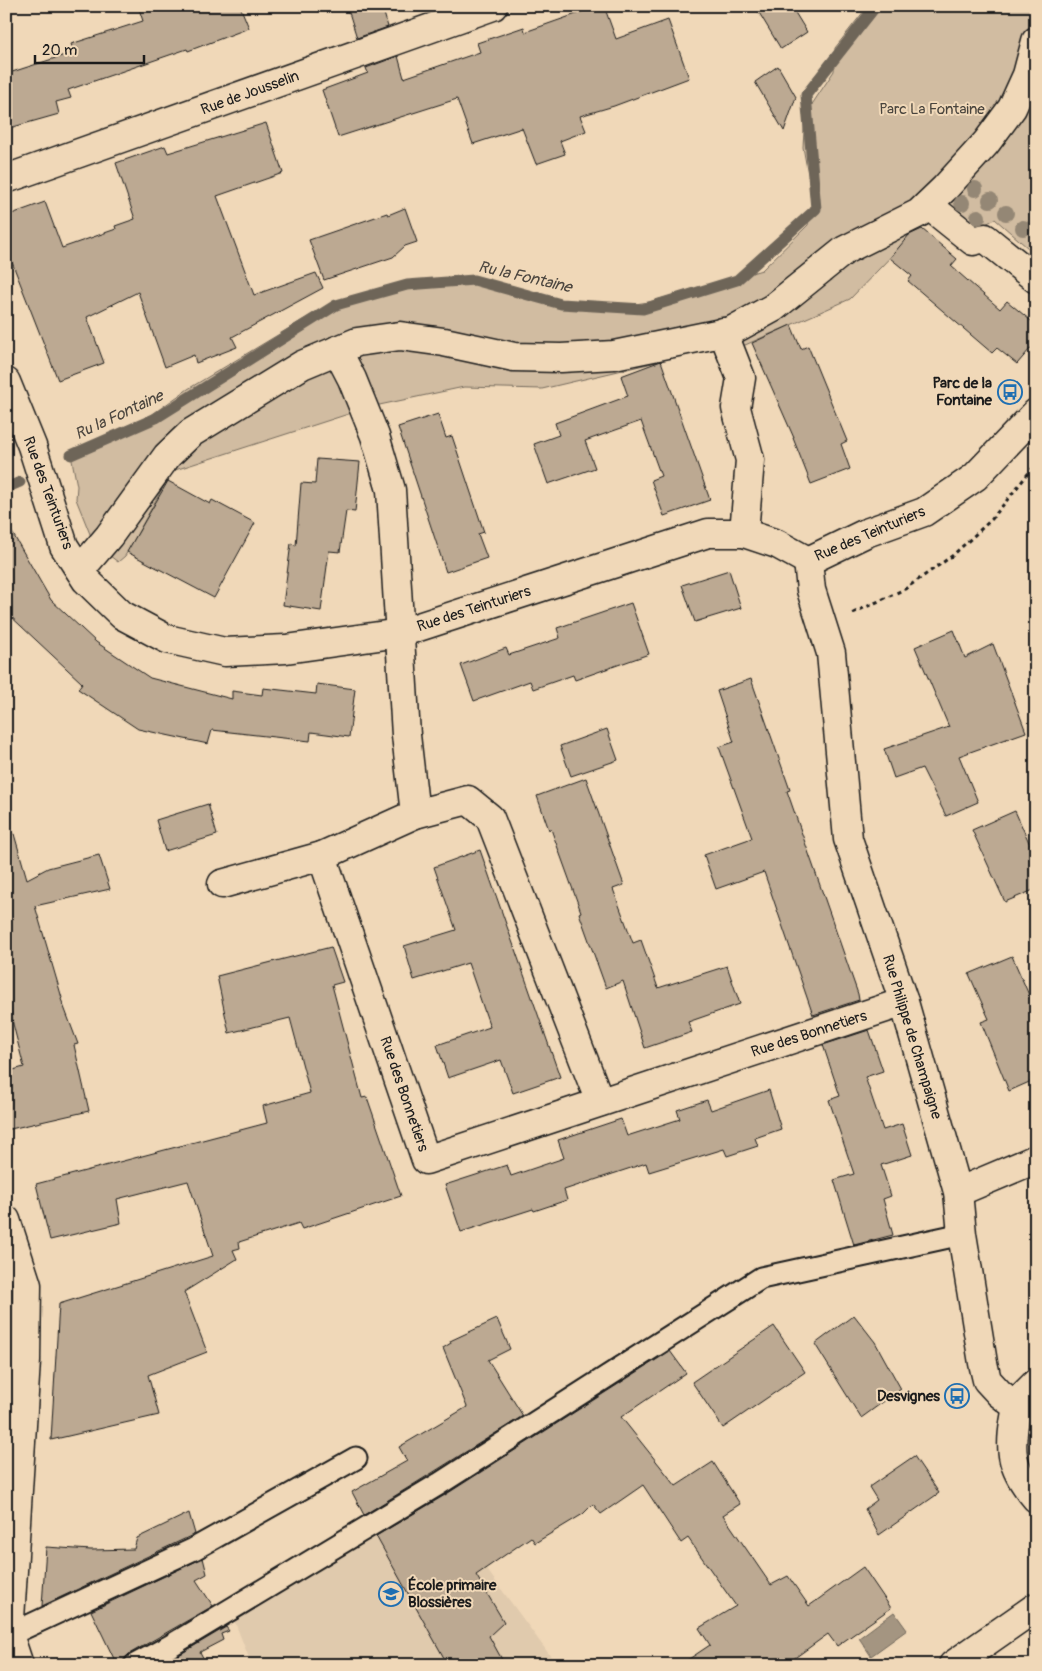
<svg xmlns="http://www.w3.org/2000/svg" width="1042" height="1671" font-family="Pangolin,sans-serif">
<style>
.built{fill:#e0caad}
.green{fill:#d1bca1;stroke:#766c5e}
.water{fill:#a49581;stroke:#6e6559}
.lines{fill:none;stroke-linecap:round;stroke-linejoin:round}
.stream{stroke:#6e6559;stroke-width:11}
.building{fill:#bca992;stroke:#1c1c1c}
.lane-casing{stroke:#1c1c1c;stroke-width:25}
.street-casing{stroke:#1c1c1c;stroke-width:31}
.path{stroke:#1c1c1c;stroke-width:3;stroke-dasharray:4 4;stroke-linecap:butt}
.lane{stroke:#f0d8b8;stroke-width:21}
.street{stroke:#f0d8b8;stroke-width:28}
.tree{fill:#948774}
.labels{text-anchor:middle;dominant-baseline:central;stroke-width:4;stroke-linejoin:round;paint-order:stroke}
.street-label{font-size:15px;fill:#1c1c1c;stroke:#f0d8b8}
.park-label{font-size:15px;fill:#49443d;stroke:#f0d8b8}
.poi-label{font-size:15px;font-weight:bold;fill:#1c1c1c;stroke:#f0d8b8;text-anchor:end}
.water-label{font-size:16px;font-style:italic;fill:#4c463f;stroke:#f0d8b8}
</style>
<rect width="100%" height="100%" fill="#f0d8b8"/>
<filter id="ink" filterUnits="userSpaceOnUse"><feTurbulence type="fractalNoise" baseFrequency=".02" numOctaves="2"/><feDisplacementMap in="SourceGraphic" scale="10" xChannelSelector="R" yChannelSelector="G"/><feConvolveMatrix kernelMatrix="1 2 1 2 8 2 1 2 1" color-interpolation-filters="sRGB"/></filter>
<g filter="url(#ink)">
<polygon class="built" points="432,1495 557,1665 255,1665 249,1658 234,1620 323,1568"/>
<polygon class="green" points="868,6 1036,6 1036,255 995,219 982,226 969,241 934,212 850,299 736,349 730,336 661,361 542,389 464,387 370,407 172,471 125,556 118,562 94,544 76,499 77,486 71,455 137,425 188,389 301,321 335,302 421,281 465,279 568,304 607,308 649,302 762,270 808,225 813,202 803,147 805,115 834,71 835,48"/>
<polygon class="water" points="894,1612 907,1630 871,1656 859,1638"/>
<g class="lines">
<g class="stream">
<polyline points="71,455 156,418 336,305 407,285 474,280 561,304 643,309 737,280 816,209 806,95 876,6"/>
<polyline points="6,488 20,482"/>
</g>
</g>
<g class="building">
<polygon points="138,6 240,6 249,28 188,51 187,49 68,90 71,98 56,102 59,114 6,129 6,74 74,52 71,44 143,21"/>
<polygon points="347,6 382,6 388,27 357,38"/>
<polygon points="599,6 604,6 616,39 668,20 689,78 614,106 580,116 586,131 560,141 565,154 536,164 522,128 473,144 457,99 338,137 322,90 368,73 366,68 398,56 404,78 480,52 477,43 524,27 525,32"/>
<polygon points="755,6 791,6 807,32 781,49"/>
<polygon points="778,66 796,97 784,131 755,82"/>
<polygon points="266,123 283,173 217,196 254,295 316,273 323,288 232,337 237,347 196,363 194,355 165,367 138,292 87,317 104,363 58,380 6,247 6,216 45,202 62,248 116,229 115,226 135,219 116,163 165,146 168,153"/>
<polygon points="405,208 417,242 405,246 393,257 324,280 309,240 387,213 388,215"/>
<polygon points="922,229 957,259 951,266 1000,309 1007,301 1036,325 1036,342 1017,364 997,348 992,353 908,281 912,276 890,258 909,235"/>
<polygon points="791,325 801,349 808,346 847,441 841,444 850,469 811,484 793,438 794,438 752,343"/>
<polygon points="661,361 710,500 664,516 651,480 661,476 641,421 585,441 595,468 548,484 534,444 559,435 555,423 628,396 621,376"/>
<polygon points="438,414 446,438 452,436 484,532 478,534 487,558 446,572 398,427"/>
<polygon points="317,459 360,462 355,512 346,511 340,552 329,551 321,611 283,605 291,543 296,546 301,483 315,484"/>
<polygon points="168,481 210,504 212,500 255,523 214,598 127,552"/>
<polygon points="6,522 51,600 96,642 150,678 232,699 232,691 262,695 263,688 316,694 317,684 355,689 349,737 311,732 310,741 212,730 208,744 138,729 78,689 82,683 6,612"/>
<polygon points="729,570 741,608 695,622 682,585"/>
<polygon points="631,603 649,654 575,680 573,675 533,689 530,681 474,701 461,665 506,648 509,655 560,638 557,628"/>
<polygon points="954,630 965,658 993,644 1026,732 959,756 978,802 946,816 922,768 894,778 884,749 949,727 915,647"/>
<polygon points="751,679 790,790 787,791 858,994 859,1000 813,1015 764,872 716,889 704,855 752,838 719,747 734,742 717,691"/>
<polygon points="607,729 618,760 571,776 560,746"/>
<polygon points="586,778 624,885 613,889 633,943 641,940 658,988 727,966 740,1004 688,1022 692,1032 645,1048 623,981 606,988 579,913 581,912 551,829 549,830 537,796"/>
<polygon points="208,804 217,835 165,851 156,820"/>
<polygon points="1015,811 1036,858 1036,889 1005,902 972,830"/>
<polygon points="14,834 27,879 48,868 99,855 110,889 35,906 62,998 61,999 78,1044 74,1045 89,1111 6,1130 6,1072 24,1067 13,1024 6,985 6,836"/>
<polygon points="480,850 560,1077 513,1093 501,1060 448,1078 437,1045 490,1027 468,963 414,980 404,946 456,930 434,867"/>
<polygon points="331,947 343,982 332,985 362,1098 367,1097 401,1196 302,1229 299,1223 239,1242 240,1248 233,1250 237,1259 184,1292 207,1352 148,1375 159,1415 51,1440 59,1304 213,1256 188,1181 117,1199 121,1223 50,1240 36,1184 267,1123 263,1106 310,1093 290,1018 229,1033 217,976"/>
<polygon points="1012,956 1036,1011 1036,1079 1009,1091 981,1022 989,1019 969,974"/>
<polygon points="869,1030 883,1071 865,1077 883,1130 902,1124 912,1155 881,1165 891,1196 883,1199 893,1235 854,1245 834,1180 854,1174 829,1100 840,1096 823,1045"/>
<polygon points="769,1090 781,1129 755,1138 758,1146 727,1156 724,1149 649,1172 646,1163 564,1190 567,1200 534,1211 533,1209 461,1232 445,1185 507,1165 511,1176 564,1158 558,1140 621,1119 627,1136 680,1119 677,1110 707,1100 711,1110"/>
<polygon points="854,1315 875,1342 901,1389 861,1418 815,1344"/>
<polygon points="497,1319 510,1349 488,1360 523,1416 432,1473 364,1515 352,1492 407,1461 399,1447 467,1407 443,1348 451,1343 450,1341"/>
<polygon points="774,1326 805,1372 723,1428 692,1382"/>
<polygon points="670,1351 686,1373 621,1417 676,1486 713,1462 740,1504 723,1515 771,1585 788,1576 809,1606 863,1567 891,1608 837,1646 828,1634 785,1665 680,1665 710,1645 699,1628 736,1606 688,1538 681,1543 643,1485 601,1514 593,1504 583,1514 535,1543 531,1537 476,1575 504,1622 489,1636 505,1665 448,1665 376,1536 445,1495"/>
<polygon points="914,1456 939,1493 879,1535 865,1509 877,1500 869,1487"/>
<polygon points="189,1513 195,1534 42,1606 46,1547 91,1550 134,1549 137,1538"/>
<polygon points="203,1558 207,1574 196,1580 213,1606 129,1654 124,1659 123,1665 117,1665 91,1611"/>
<polygon points="226,1627 229,1631 221,1634 223,1640 200,1652 207,1665 162,1665"/>
</g>
<g class="lines">
<defs>
<g id="lane">
<polyline points="9,1635 194,1549 356,1458"/>
<polyline points="135,1665 170,1646 439,1484 761,1278 962,1234"/>
</g>
<g id="street">
<polyline points="6,179 493,6"/>
<polyline points="928,205 973,241 985,238 1036,279"/>
<polyline points="723,332 741,378 736,408 750,460 744,533"/>
<polyline points="337,350 352,379 375,436 391,490 406,735 415,814"/>
<polyline points="6,382 32,446 64,546 86,580 122,615 167,639 225,652 286,649 400,633 708,533 744,533 777,544 808,561"/>
<path d="M808,561L811,590L831,653L848,839L904,1002L958,1192L962,1234L983,1363L987,1380L999,1393L1017,1407C1009,1447 1008,1466 1036,1498"/>
<polyline points="808,561 866,533 924,512 975,477 1036,413"/>
<polyline points="80,570 109,536 167,456 191,433 302,365 357,342 400,336 444,342 514,357 561,358 614,355 731,331 773,308 845,250 919,213 945,188 986,143 1012,108 1027,75 1036,41"/>
<polyline points="322,856 426,1160 904,1002"/>
<polyline points="222,884 322,856 415,814 468,800 490,818 600,1102"/>
<polyline points="958,1192 1036,1159"/>
<polyline points="6,1220 27,1285 26,1361 9,1635 19,1665"/>
<polyline points="1017,1407 1024,1395 1036,1383"/>
<polyline points="953,1665 1036,1607"/>
</g>
</defs>
<use href="#lane" class="lane-casing"/>
<use href="#street" class="street-casing"/>
<polyline class="path" points="853,613 905,589 952,556 992,519 1035,465"/>
<use href="#lane" class="lane"/>
<use href="#street" class="street"/>
</g>
<g class="tree">
<circle cx="975" cy="189" r="8"/>
<circle cx="990" cy="200" r="8"/>
<circle cx="962" cy="203" r="8"/>
<circle cx="1006" cy="213" r="8"/>
<circle cx="978" cy="217" r="8"/>
<circle cx="1023" cy="228" r="8"/>
</g>
</g>
<defs>
<symbol id="bus-ring" viewBox="-11 -11 22 22"><circle r="9.5" fill="#f0d8b8" stroke="#1f6fb2" stroke-width="1.5"/><path d="M-5-6H5V4H4V6H2V4H-2V6H-4V4H-5ZM-3.5-4V0h7V-4ZM-3.5 1.2v1.5H-2V1.2ZM2 1.2v1.5H3.5V1.2Z" fill="#1f6fb2"/></symbol>
<symbol id="school-ring" viewBox="-11 -11 22 22"><circle r="9.5" fill="#f0d8b8" stroke="#1f6fb2" stroke-width="1.5"/><path d="M0-5L7-2L0 1L-7-2ZM-4 1L0 2.5L4 1V4Q0 6-4 4Z" fill="#1f6fb2"/></symbol>
</defs>
<g fill-rule="evenodd">
<use href="#bus-ring" x="996" y="378" width="28" height="28"/>
<use href="#bus-ring" x="943" y="1382" width="28" height="28"/>
<use href="#school-ring" x="377" y="1580" width="28" height="28"/>
</g>
<g class="labels">
<g class="street-label">
<text transform="translate(250 93) rotate(-20)">Rue de Jousselin</text>
<text transform="translate(48 493) rotate(70)">Rue des Teinturiers</text>
<text transform="translate(870 534) rotate(-23)">Rue des Teinturiers</text>
<text transform="translate(474 609) rotate(-18)">Rue des Teinturiers</text>
<text transform="translate(809 1034) rotate(-18)">Rue des Bonnetiers</text>
<text transform="translate(912 1037) rotate(73)">Rue Philippe de Champaigne</text>
<text transform="translate(404 1094) rotate(71)">Rue des Bonnetiers</text>
</g>
<g class="park-label">
<text x="932" y="109">Parc La Fontaine</text>
</g>
<g class="poi-label">
<text x="992" y="383">Parc de la<tspan x="992" dy="17">Fontaine</tspan></text>
<text x="940" y="1396">Desvignes</text>
<text x="408" y="1585" text-anchor="start">École primaire<tspan x="408" dy="17">Blossières</tspan></text>
</g>
<g class="water-label">
<text transform="translate(525 277) rotate(13)">Ru la Fontaine</text>
<text transform="translate(119 415) rotate(-25)">Ru la Fontaine</text>
</g>
</g>
<rect width="1042" height="1671" fill="none" stroke="#f0d8b8" stroke-width="25"/>
<rect x="12" y="12" width="1017" height="1646" fill="none" stroke="#1c1c1c" stroke-width="2" filter="url(#ink)"/>
<path d="M35 55v8h109v-8" fill="none" stroke="#1c1c1c" stroke-width="2.5"/>
<text x="42" y="55" font-size="15" fill="#1c1c1c" stroke="#f0d8b8" stroke-width="4" paint-order="stroke">20 m</text>
</svg>
